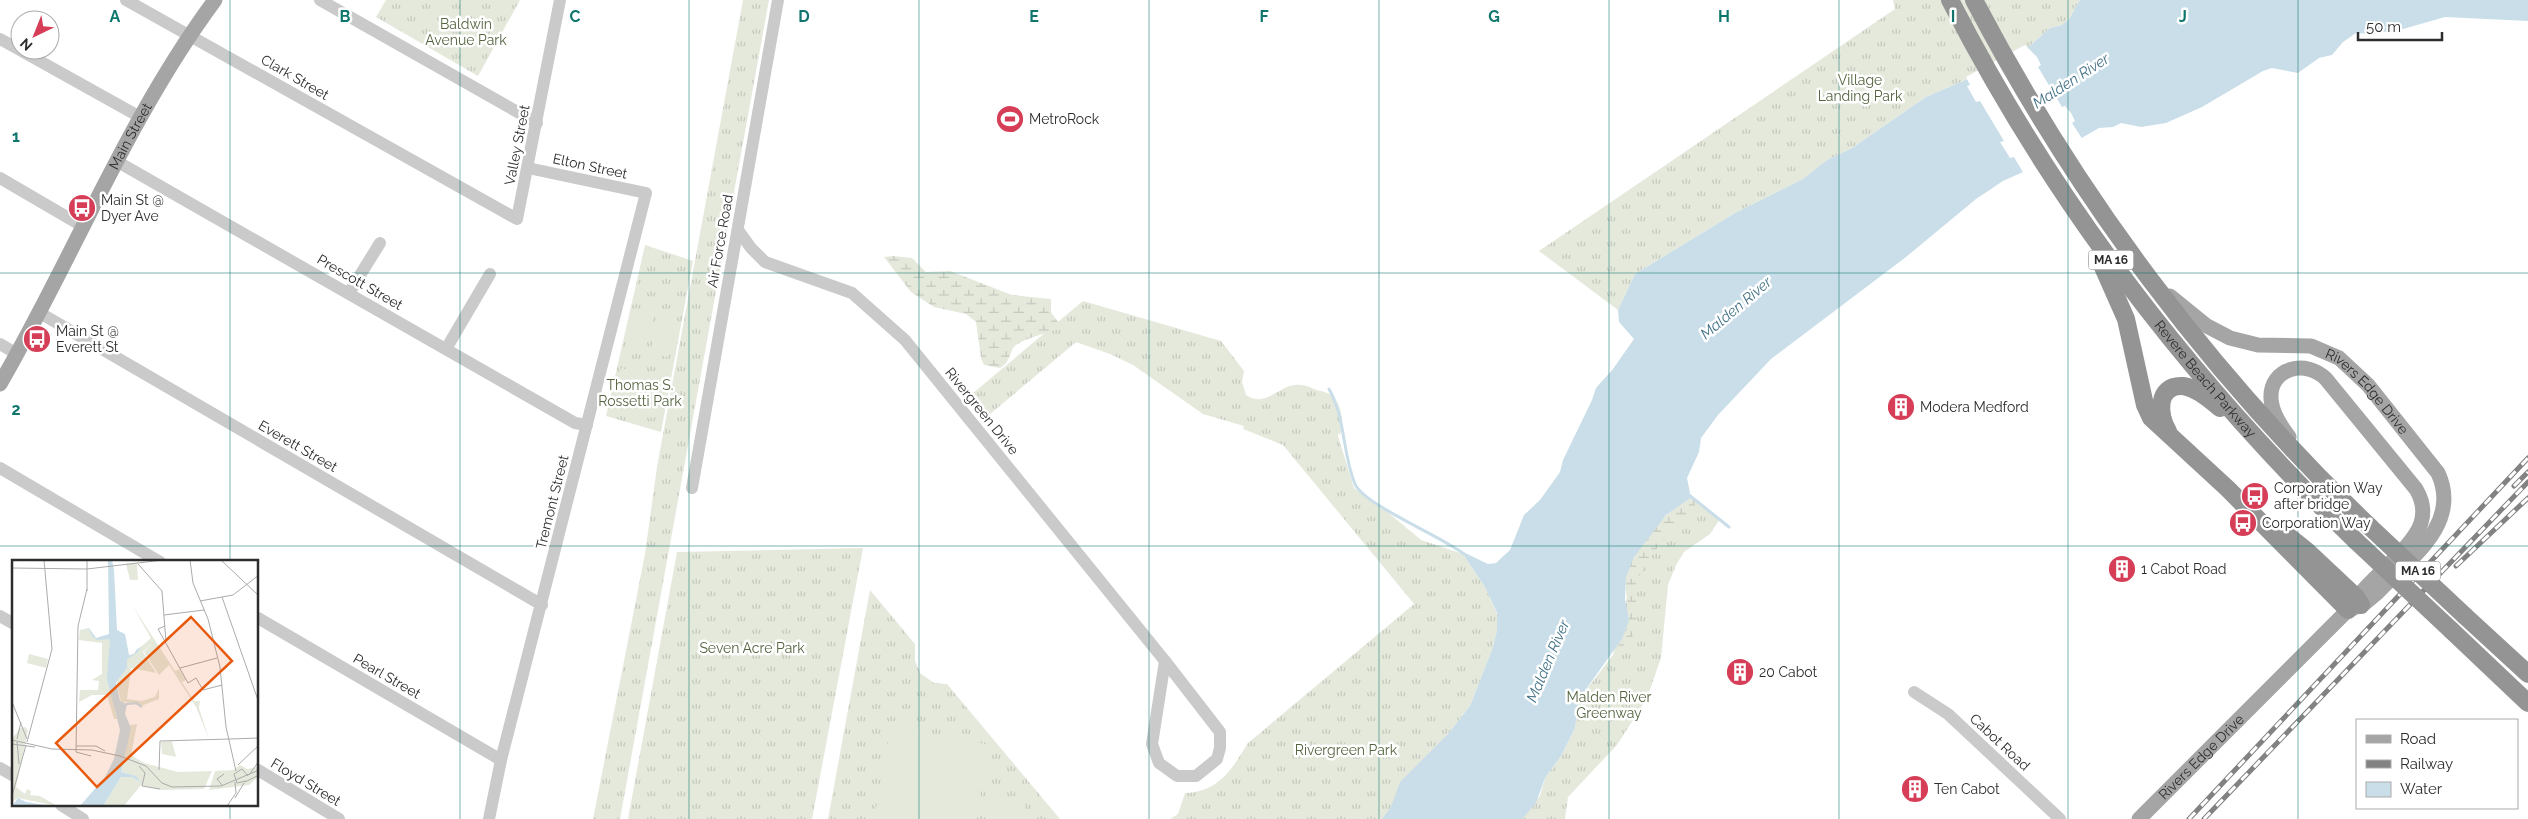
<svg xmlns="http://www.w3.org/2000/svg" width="2528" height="819" font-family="Raleway,sans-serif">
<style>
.grass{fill:url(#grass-tufts)}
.wetland{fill:url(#wetland-marsh)}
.garden{fill:#e4e9dc}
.water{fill:#c9dee8}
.pier{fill:#fff}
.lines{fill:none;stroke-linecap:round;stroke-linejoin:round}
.stream{stroke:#c9dee8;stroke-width:3}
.minor{stroke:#cacaca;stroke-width:12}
.major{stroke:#a5a5a5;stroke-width:15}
.highway{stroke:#949494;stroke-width:18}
.rail-casing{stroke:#828282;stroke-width:5}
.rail{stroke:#fff;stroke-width:3;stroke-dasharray:9;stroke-linecap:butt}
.highway-bridge{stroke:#949494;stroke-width:18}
.grid{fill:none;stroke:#0f766e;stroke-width:1;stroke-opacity:0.55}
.labels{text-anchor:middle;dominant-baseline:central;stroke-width:5;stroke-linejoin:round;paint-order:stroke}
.shield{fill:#fff;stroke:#6c6c6c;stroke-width:1}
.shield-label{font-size:12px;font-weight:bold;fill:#2d2d2d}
.park-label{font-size:14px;fill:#53643f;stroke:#fff}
.street-label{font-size:14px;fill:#2d2d2d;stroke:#fff}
.poi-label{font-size:14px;fill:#2d2d2d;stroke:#fff;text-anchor:start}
.water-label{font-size:15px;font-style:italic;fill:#437287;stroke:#fff}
.inset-river{fill:none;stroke:#c9dee8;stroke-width:2.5}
.inset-road{fill:none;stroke:#ababab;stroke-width:1}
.view{fill:#e8590c;fill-opacity:0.15;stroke:#e8590c;stroke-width:2.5}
.inset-edge{fill:none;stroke:#2d2d2d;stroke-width:2.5}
.grid-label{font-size:16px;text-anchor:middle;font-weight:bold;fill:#0f766e;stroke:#fff;stroke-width:5;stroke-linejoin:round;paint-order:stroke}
</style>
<defs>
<pattern id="grass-tufts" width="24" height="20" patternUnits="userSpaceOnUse" patternTransform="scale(1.25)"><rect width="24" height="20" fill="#e4e9dc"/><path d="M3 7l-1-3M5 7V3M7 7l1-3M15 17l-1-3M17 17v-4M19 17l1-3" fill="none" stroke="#c4c8bd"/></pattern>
<pattern id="wetland-marsh" width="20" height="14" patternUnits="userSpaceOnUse" patternTransform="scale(1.25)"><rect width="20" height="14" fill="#e4e9dc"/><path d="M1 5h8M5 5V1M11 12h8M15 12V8" fill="none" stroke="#c4c8bd"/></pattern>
</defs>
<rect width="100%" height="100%" fill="#fff"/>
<g class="grass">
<polygon points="386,0 520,0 478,76 376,17"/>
<polygon points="743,0 769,0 620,819 593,819 645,554 657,467"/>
<polygon points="1893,0 2080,0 2069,19 2062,25 2050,28 2031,45 1977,75 1926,97 1852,148 1827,160 1803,179 1735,213 1635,274 1618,310 1539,251 1895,9"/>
<polygon points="645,245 693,261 661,432 606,416"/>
<path d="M1083,301L1221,341L1244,371L1242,382L1246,395C1265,408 1277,387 1295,385C1302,384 1308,386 1314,389C1319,391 1328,392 1332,396C1342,404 1344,424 1340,435L1338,433V436L1354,488L1385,510L1421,540L1463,554L1485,587L1497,614V630L1493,647L1470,706L1448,734L1411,774L1391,819H1170L1178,814L1185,793C1219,792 1232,769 1248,743L1414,604L1283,445L1243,429L1244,426L1203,414L1133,365L1110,354L1076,342L983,420L966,399Z"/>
<polygon points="1691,498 1720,519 1710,534 1684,552 1676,565 1668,585 1661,658 1647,698 1617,745 1568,797 1565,819 1521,819 1540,796 1545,778 1561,756 1575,728 1579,699 1613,655 1638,551 1652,531"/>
<polygon points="863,548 812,819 628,819 677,552"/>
<polygon points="870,590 915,644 915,661 920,673 934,683 947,684 1060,819 828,819"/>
</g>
<g class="wetland">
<path d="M893,256L912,258L926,272L950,271L1012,295L1051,299V312L1062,328C1051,332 1020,339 1013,348C1009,356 1009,363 1000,368L984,365L981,358L976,322L966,314L934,307L911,292L884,257Z"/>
<path d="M1691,498L1696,501L1694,507C1677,524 1655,548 1643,569C1624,602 1655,630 1613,655C1619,644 1628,632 1629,620C1630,606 1624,592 1626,577C1629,558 1654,525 1669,513C1676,507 1684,504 1691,498Z"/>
</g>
<g class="garden">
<polygon points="636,308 654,313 644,352 626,347"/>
<polygon points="659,314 677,319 667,357 650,353"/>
<polygon points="621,368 639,373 629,412 611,407"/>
<polygon points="645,374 662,379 653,418 635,413"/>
<polygon points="891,726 990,745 976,819 874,819"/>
<polygon points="991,796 1026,802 1023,819 987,819"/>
</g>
<polygon class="water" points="2080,0 2528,0 2528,21 2445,17 2403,29 2371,34 2356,33 2343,42 2332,55 2319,58 2298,73 2272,68 2263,71 2202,107 2166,123 2141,127 2121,123 2113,127 2099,128 2023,172 2003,181 1976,199 1906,257 1771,359 1718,415 1701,438 1699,452 1687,478 1691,498 1666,515 1634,557 1626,577 1625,599 1629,620 1622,639 1579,699 1575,728 1561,756 1545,778 1536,803 1522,819 1382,819 1391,807 1400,782 1448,734 1470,706 1493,647 1497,630 1497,613 1485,587 1461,551 1488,564 1496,563 1510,550 1524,515 1540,500 1560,472 1563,460 1592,400 1596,388 1613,369 1634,339 1619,322 1618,310 1635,274 1735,213 1803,179 1827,160 1852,148 1926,97 1977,75 2031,45 2050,28 2062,25 2069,19"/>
<polygon class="pier" points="2025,45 2037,57 2041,65 2038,67 2062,107 2065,106 2071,113 2075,121 2072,123 2083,140 2024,174 2014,157 2010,158 2000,142 2004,141 1980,101 1976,102 1967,86 1970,85 1966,77"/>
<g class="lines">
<g class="stream">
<path d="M1329,389C1346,419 1342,453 1355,484C1364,505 1443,537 1464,554"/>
<polyline points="1689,495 1729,527"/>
</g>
<g class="minor">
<polyline points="126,0 517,219 560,0"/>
<polyline points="320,0 537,123"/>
<polyline points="0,39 140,117"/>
<polyline points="118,162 575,423 587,425"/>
<polyline points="0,178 84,227"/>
<polyline points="738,230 751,248 765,262 852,293 905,340 1165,661"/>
<polyline points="349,293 380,243"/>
<polyline points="40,313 542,605"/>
<polyline points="0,344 17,354"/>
<polyline points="446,349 490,274"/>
<polyline points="0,468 160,562"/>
<polyline points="692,488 778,0"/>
<polyline points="0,616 14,624"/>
<polyline points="258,618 501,760"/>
<polygon points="1165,661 1220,732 1220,748 1217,759 1196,776 1177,776 1159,763 1152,744"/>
<polyline points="1914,692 1948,714 2060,819"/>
<polyline points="0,768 14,776"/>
<polyline points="258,770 339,819"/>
<polyline points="61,805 83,819"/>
<polyline points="489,819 501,760 646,193 528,168"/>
</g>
<g class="major">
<path id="s1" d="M2170,296L2207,326L2230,338L2258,345L2311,346L2339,358L2368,385L2438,473C2462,525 2408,560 2377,593L2365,603L2352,609"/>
<path id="s2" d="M0,384C73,258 128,117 215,0"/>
<path id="s3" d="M2139,819L2348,610C2365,581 2413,549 2421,523C2425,510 2422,499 2416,489L2326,379C2307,359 2269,367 2271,399C2272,413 2281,426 2289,437"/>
</g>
<g class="highway">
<path id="s4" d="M1950,0C2053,202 2194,384 2356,541"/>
<path d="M1974,0C2076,195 2210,375 2370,527"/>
<polyline points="2099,258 2126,319 2145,405 2151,418 2228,489 2348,610"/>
<path d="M2168,431C2158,416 2156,384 2183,386C2197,388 2210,400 2220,408"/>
<polyline points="2278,528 2307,551 2356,597 2361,605"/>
<polyline points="2465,616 2528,674"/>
<polyline points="2451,630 2528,703"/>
</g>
<defs>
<g id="rail">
<polyline points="2514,486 2528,472"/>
<polyline points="2456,566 2528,498"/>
<polyline points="2189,819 2528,458"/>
<polyline points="2204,819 2528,482"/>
</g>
</defs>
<use href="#rail" class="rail-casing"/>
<use href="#rail" class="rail"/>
<g class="highway-bridge">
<polyline points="2370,527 2465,616"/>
<polyline points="2356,541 2451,630"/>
</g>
</g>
<path class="grid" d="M230,0V562M460,0V819M689,0V819M919,0V819M1149,0V819M1379,0V819M1609,0V819M1839,0V819M2068,0V819M2298,0V819M0,273H2528M0,546H2528M230,805V819"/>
<defs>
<symbol id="stadium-disc" viewBox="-11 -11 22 22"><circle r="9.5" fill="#d53e56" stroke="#fff"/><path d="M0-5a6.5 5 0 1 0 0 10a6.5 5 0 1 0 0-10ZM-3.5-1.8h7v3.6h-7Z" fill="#fff"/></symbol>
<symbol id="bus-disc" viewBox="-11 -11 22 22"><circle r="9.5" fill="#d53e56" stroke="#fff"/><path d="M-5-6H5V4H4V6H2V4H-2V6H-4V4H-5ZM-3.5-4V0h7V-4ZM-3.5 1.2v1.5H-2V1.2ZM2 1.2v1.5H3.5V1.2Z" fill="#fff"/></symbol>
<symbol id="building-disc" viewBox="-11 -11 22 22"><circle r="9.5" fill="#d53e56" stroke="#fff"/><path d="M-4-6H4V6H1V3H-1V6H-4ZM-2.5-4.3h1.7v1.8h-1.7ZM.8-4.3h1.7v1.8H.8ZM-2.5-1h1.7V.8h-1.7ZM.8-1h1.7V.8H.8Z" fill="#fff"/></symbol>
</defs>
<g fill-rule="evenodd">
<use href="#stadium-disc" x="994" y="103" width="32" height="32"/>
<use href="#bus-disc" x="66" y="192" width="32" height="32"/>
<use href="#bus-disc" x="21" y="323" width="32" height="32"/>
<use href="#building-disc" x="1885" y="391" width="32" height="32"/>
<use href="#bus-disc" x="2239" y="480" width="32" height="32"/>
<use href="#bus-disc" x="2227" y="507" width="32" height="32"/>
<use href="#building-disc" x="2106" y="553" width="32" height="32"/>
<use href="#building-disc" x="1724" y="656" width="32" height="32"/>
<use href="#building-disc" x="1899" y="773" width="32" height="32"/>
</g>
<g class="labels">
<g class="shield">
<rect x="2088.5" y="250.5" width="45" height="19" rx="4"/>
<rect x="2395.5" y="561.5" width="45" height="19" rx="4"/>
</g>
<g class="shield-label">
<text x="2111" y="260">MA 16</text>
<text x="2418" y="571">MA 16</text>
</g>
<g class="park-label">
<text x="466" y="24">Baldwin<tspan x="466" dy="16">Avenue Park</tspan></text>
<text x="1860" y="80">Village<tspan x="1860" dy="16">Landing Park</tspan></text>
<text x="640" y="385">Thomas S.<tspan x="640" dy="16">Rossetti Park</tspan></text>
<text x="752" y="648">Seven Acre Park</text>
<text x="1609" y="697">Malden River<tspan x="1609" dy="16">Greenway</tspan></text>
<text x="1346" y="750">Rivergreen Park</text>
</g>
<g class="street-label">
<text transform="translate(295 77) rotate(30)">Clark Street</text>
<text stroke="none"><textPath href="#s2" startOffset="280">Main Street</textPath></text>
<text transform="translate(517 145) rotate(-79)">Valley Street</text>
<text transform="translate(590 166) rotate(12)">Elton Street</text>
<text transform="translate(720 241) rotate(-80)">Air Force Road</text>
<text transform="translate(360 282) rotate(30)">Prescott Street</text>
<text stroke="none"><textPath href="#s4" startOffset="458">Revere Beach Parkway</textPath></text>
<text stroke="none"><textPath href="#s1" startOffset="229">Rivers Edge Drive</textPath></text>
<text transform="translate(982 411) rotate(51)">Rivergreen Drive</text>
<text transform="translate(298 446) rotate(30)">Everett Street</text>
<text transform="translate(552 502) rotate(-76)">Tremont Street</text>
<text transform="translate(387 676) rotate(30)">Pearl Street</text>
<text transform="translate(2000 742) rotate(43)">Cabot Road</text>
<text stroke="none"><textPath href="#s3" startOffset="88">Rivers Edge Drive</textPath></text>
<text transform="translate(306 782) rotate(31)">Floyd Street</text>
</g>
<g class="poi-label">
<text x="1029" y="119">MetroRock</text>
<text x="101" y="200">Main St @<tspan x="101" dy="16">Dyer Ave</tspan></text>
<text x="56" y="331">Main St @<tspan x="56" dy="16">Everett St</tspan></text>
<text x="1920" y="407">Modera Medford</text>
<text x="2274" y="488">Corporation Way<tspan x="2274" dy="16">after bridge</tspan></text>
<text x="2262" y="523">Corporation Way</text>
<text x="2141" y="569">1 Cabot Road</text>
<text x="1759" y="672">20 Cabot</text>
<text x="1934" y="789">Ten Cabot</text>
</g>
<g class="water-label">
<text transform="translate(2071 81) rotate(-33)">Malden River</text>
<text transform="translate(1736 308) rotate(-40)">Malden River</text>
<text transform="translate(1548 661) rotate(-67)">Malden River</text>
</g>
</g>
<g transform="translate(12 560)">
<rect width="246" height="246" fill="#fff"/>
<path d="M120,45L163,111L167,109L174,120L170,122L182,141H188L187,148L197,179L184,147L157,105L147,115L132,92L142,81L131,92L144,113L119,108L115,139L129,141L143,137L147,128V139L129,146L123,142H109L104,119L115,108V99L139,78ZM77,69L84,79H98L97,122L105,159H102L95,135H80L67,142L68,130H86L87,121L80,120L90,114V83L67,80L68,70ZM17,94L36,99L34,108L15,103ZM125,164L119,195L132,203L166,212L200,211L192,229L149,230L129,225L112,246H91L109,217H120L128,223L123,216L109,212L118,165ZM13,167L16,170L4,227L13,234L15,229L19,231L18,235L28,236L45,246L6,238L0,242V179L8,168ZM160,181L164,197L150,194L149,182ZM228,205L235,209L246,207V217L237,225L197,230L203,211L221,210Z" fill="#e4e9dc"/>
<path d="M125,3L126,20H118L114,4Z" fill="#e4e9dc"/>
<path d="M96,0H100L102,10L105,70L113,74L117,95L123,94L124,90L130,86L124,94L115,99V108L104,122L108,141L115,144L113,154L119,168L109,212L124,216L129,223L120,217H109L91,246H68L93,217L102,199L108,170L95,119L98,79L85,80L80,76L77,69L68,70L77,68L84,78L97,74ZM6,238L14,242L39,246H0Z" fill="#c9dee8"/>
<path class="inset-river" d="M114,144L124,143L130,147"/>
<path class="inset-road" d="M178,0L181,23L196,59L208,107L214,167L224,211M209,0L247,36M126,4L150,31L154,82M0,8L75,9L151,0M75,29L66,66L64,192L79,196M75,31V0M210,37L247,143M188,41L221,35L247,15M152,55L192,50M153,66L146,69L176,123L184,118L191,130L210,125M168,108L205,98M0,142L15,179M5,179L9,162M218,179L247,178M0,180L40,189L80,190L108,196L134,206L150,223L160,227L209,226L247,210M5,182L7,204M15,182L40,89L32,0M0,184L23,187M64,186H84L93,191M226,205L247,185M127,206L133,213L130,226L148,229M147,210L148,181L218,179M237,215L247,201M234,221L225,223L222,214L230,209L236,216M233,222L247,215M210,225L205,219L212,214M0,236L14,185M223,238L232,223M215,246L224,233L223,222"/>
<path class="view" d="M179,57L220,101L85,227L44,183Z"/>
<rect width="246" height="246" class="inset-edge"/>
</g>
<g class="grid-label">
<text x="115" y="22">A</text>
<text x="345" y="22">B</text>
<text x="575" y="22">C</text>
<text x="804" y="22">D</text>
<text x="1034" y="22">E</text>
<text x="1264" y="22">F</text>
<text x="1494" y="22">G</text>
<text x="1724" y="22">H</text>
<text x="1953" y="22">I</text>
<text x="2183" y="22">J</text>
<text x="16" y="142">1</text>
<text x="16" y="415">2</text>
</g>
<rect x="2356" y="719" width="162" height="90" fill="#ffffff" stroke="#ababab"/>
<rect x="2366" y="735" width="25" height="8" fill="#a5a5a5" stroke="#ababab"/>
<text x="2400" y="744" font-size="15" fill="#2d2d2d">Road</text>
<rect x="2366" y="760" width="25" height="8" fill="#828282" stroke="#ababab"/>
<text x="2400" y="769" font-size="15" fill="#2d2d2d">Railway</text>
<rect x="2366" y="782" width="25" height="15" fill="#c9dee8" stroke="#ababab"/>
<text x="2400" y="794" font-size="15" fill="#2d2d2d">Water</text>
<g transform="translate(35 35) rotate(223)"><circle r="24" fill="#ffffff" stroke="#ababab"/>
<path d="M0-4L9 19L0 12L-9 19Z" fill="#d53e56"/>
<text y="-8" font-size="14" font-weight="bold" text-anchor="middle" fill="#2d2d2d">N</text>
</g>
<path d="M2358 32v8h84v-8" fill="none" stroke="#2d2d2d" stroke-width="2.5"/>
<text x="2366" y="32" font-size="15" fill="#2d2d2d" stroke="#ffffff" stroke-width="4" paint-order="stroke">50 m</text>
</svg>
